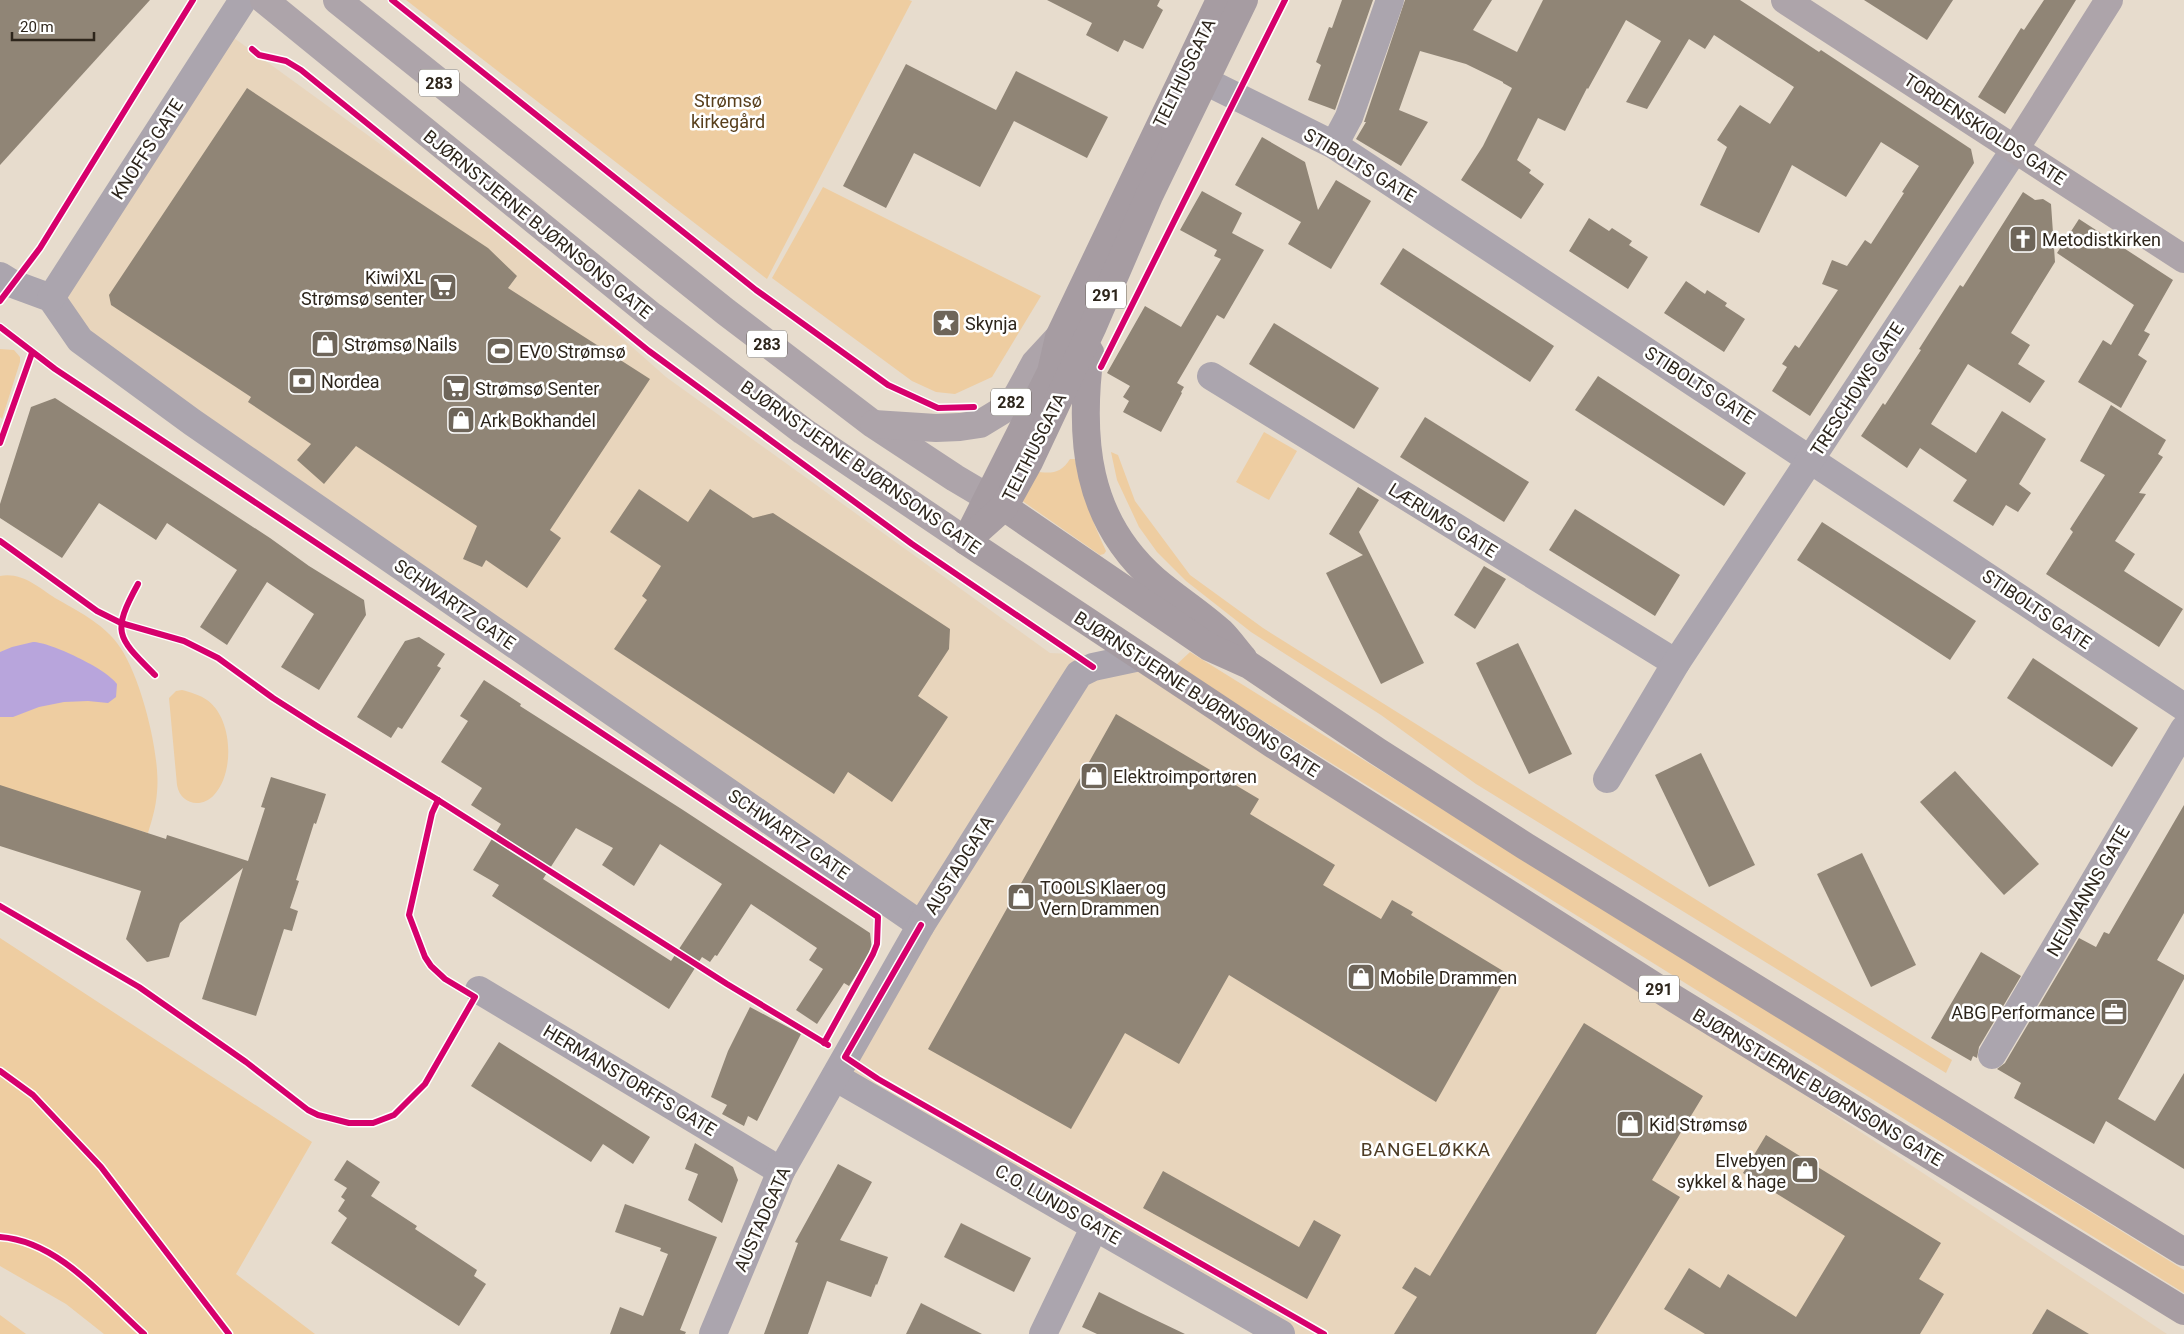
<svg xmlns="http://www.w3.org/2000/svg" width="2184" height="1334" font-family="Roboto,sans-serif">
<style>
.built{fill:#e8d5bc}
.green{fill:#eecda1}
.water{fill:#b8a5dc}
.building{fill:#908576;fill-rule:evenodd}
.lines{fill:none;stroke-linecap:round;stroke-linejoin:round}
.minor{stroke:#aba5ae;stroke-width:28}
.major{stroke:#ada4aa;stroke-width:28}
.highway{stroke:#a69ca2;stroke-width:28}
.cycleway-casing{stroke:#fff;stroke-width:9}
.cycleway{stroke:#d6006c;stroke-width:6}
.labels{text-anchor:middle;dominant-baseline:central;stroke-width:5;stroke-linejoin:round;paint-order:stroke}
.shield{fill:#fff;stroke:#6c665f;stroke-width:1}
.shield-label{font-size:16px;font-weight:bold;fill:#2d251b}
.street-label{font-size:18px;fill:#2d251b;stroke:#fff}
.park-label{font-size:18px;fill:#583f1c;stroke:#fff}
.poi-label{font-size:18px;fill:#2d251b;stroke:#fff;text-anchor:start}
.neighbourhood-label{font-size:19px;letter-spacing:1px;fill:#4d3c25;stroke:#fff}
</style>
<rect width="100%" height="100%" fill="#e7dccd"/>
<polygon class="built" points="223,30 508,237 666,377 1050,653 1140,657 2167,1334 1281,1334 835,1077 921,925 192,422 51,298"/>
<g class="green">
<polygon points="406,0 909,0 912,1 767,279"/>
<polygon points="823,187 1041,296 992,377 955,394 936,392 912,381 772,278"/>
<polygon points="0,349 14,350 20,357 20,362 2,419 0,417"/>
<polygon points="1264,432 1297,451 1269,500 1236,482"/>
<polygon points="1111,452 1118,455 1135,501 1190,575 1263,628 1952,1060 1946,1073 1476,784 1381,715 1251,632 1186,581 1157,552 1139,527 1117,480"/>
<path d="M1070,459H1075C1081,491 1092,521 1106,551L1104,554L1100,555L1021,500L1034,471C1050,474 1061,474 1070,459Z"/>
<path d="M0,576C22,572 38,587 55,598C76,610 102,623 117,643C140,672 161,755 157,792C156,807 152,820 148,833L0,788Z"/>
<polygon points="1190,652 2184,1270 2184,1293 1175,666"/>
<path d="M182,690C190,692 200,695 207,700C233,718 235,773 214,795C201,809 180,804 177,785L169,698L176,691Z"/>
<polygon points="0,938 312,1142 236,1274 315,1334 104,1334 66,1304 0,1266"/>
<polygon points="0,1315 26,1334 0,1334"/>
</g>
<path class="water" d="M33,642C50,642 107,669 117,684L116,697L108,703L88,701L64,702L39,707L13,717H0V652L12,647Z"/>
<g class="building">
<polygon points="0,0 150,0 0,165"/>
<polygon points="1047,0 1160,0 1157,6 1163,10 1143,49 1124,40 1118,52 1086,35 1092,23"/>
<polygon points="1342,0 1373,0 1335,110 1308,100 1321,65 1316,62 1329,27 1332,28"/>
<polygon points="1405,0 1492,0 1473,30 1517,52 1543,0 1740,0 1819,52 1821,50 1971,149 1974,163 1810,416 1772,391 1787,367 1782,364 1795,345 1799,348 1838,290 1822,284 1832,260 1847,266 1865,240 1871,244 1904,193 1902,192 1919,166 1881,142 1846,197 1792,165 1759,233 1700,205 1727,147 1717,140 1737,109 1740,105 1770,124 1794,87 1714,35 1705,49 1689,39 1647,109 1626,102 1661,41 1626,20 1588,89 1587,88 1565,131 1538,118 1517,160 1531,170 1529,173 1544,184 1521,219 1461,180 1483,146 1512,88 1503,83 1503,82 1466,64 1420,51 1399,110 1428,122 1401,166 1356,139 1366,122 1364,122"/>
<polygon points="1864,0 1953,0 1927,40"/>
<polygon points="2044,0 2076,0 2005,114 1978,97 2021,28 2024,30"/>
<polygon points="906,64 996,110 1016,71 1108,117 1087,158 1014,121 980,187 914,153 886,208 843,186"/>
<polygon points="247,88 488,248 517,276 508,288 650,379 550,530 561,538 527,588 486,560 482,567 463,559 477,526 356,446 324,484 297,460 311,444 248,402 251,397 111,305 109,295"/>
<polygon points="1262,137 1305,162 1318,210 1336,180 1371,201 1331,269 1288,244 1301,222 1235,185"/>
<polygon points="1202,191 1242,213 1232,233 1264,250 1224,319 1217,315 1177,383 1184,387 1181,392 1182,393 1161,432 1123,412 1129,401 1123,397 1130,386 1107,373 1145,306 1181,327 1221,259 1214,256 1217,250 1180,230"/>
<polygon points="2023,192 2035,200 2043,199 2051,204 2055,262 2011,333 2030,345 2018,364 2045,381 2030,403 1968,364 1931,424 1976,453 2002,411 2046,439 2019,484 2031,493 2018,512 2006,505 1993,526 1953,501 1967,480 1920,448 1907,468 1861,436 1883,403 1885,405 1921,350 1919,349 1960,285 1963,287"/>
<polygon points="1589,218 1609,231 1612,228 1632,241 1629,245 1648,257 1628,289 1569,251"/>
<polygon points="2079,219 2173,280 2144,331 2150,334 2138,355 2147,361 2121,408 2078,382 2103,340 2111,345 2134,305 2057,253"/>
<polygon points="1403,248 1554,346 1530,382 1380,284"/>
<polygon points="1686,281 1705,294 1707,290 1727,303 1725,306 1745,319 1724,352 1664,313"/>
<polygon points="1274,323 1379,388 1354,429 1249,364"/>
<polygon points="1598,376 1746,473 1724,506 1575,410"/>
<polygon points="55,398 270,538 309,566 364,600 366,615 319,690 281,667 314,614 267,582 227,645 200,627 237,570 167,523 156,540 99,503 62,558 0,518 0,504 31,407"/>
<polygon points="2111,405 2166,440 2158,454 2163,457 2139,493 2146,494 2115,541 2135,554 2124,571 2183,609 2159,647 2046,574 2073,532 2070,529 2105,475 2080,461"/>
<polygon points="1425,417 1529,482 1504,522 1400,457"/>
<polygon points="1358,487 1379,500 1359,532 1424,663 1381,684 1326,573 1363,555 1329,534"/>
<polygon points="639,489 688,522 710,489 753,518 773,513 950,629 949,649 918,696 948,717 892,802 848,772 834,794 614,649 647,600 642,596 661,566 610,532"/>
<polygon points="1575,509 1680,575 1655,616 1549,550"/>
<polygon points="1822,522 1976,621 1950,660 1797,560"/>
<polygon points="1484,566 1506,579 1475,629 1454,615"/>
<polygon points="419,637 445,654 437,666 441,668 402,729 398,727 391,738 357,717 405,641"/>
<polygon points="1518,643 1572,754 1529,774 1476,663"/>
<polygon points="2033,658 2138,728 2112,767 2007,698"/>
<path d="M484,680L521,704L520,706L683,810L870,933L872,950L849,986L844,983L817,1024L796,1010L823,969L809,960L817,948L751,904L717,956L715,955L710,962L702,957L669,1009L492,896L499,885L473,870L501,824L471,805L482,788L441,762L468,721L460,716ZM576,828L613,848L602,865L634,886L660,844L722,884L671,961L543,879Z"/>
<polygon points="1116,714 1259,799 1250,814 1335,865 1323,885 1381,919 1392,900 1413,912 1411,915 1508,974 1436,1102 1229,975 1179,1064 1125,1033 1071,1129 928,1049"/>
<polygon points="1701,753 1755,865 1709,887 1655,775"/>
<polygon points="1955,771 2039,864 2004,895 1920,802"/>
<polygon points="271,777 326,794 316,824 314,823 296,880 299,881 290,908 298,911 292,931 284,929 256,1016 202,999 243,868 180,923 169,957 147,962 126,939 141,891 0,846 0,785 166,839 167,835 248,861 265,808 261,807"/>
<polygon points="2184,805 2184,913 2157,960 2184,975 2184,979 2118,1099 2155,1121 2184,1073 2184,1169 2106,1121 2094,1144 2014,1098 2021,1083 1997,1069 2005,1063 2079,938 2096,947 2104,932 2109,934"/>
<polygon points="1862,853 1916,965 1871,987 1817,874"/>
<polygon points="1981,952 2021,976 1979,1047 1977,1058 1973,1056 1971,1061 1931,1038"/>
<polygon points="750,1007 801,1034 757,1121 748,1116 744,1126 722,1114 727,1105 711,1097 728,1051"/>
<polygon points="1584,1023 1703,1096 1652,1180 1680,1197 1596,1334 1394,1334 1417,1297 1402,1288 1415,1267 1430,1276"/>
<polygon points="499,1042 650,1137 633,1164 603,1144 591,1162 471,1086"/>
<polygon points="1766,1135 1941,1243 1919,1279 1944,1294 1920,1334 1705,1334 1664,1309 1689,1268 1720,1288 1728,1274 1796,1317 1845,1236 1743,1173"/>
<polygon points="695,1143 733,1167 738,1180 722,1223 688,1200 698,1174 685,1169"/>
<polygon points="347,1160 380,1182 371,1196 417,1226 415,1229 477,1270 474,1276 486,1284 459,1326 331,1243 347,1218 338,1211 345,1200 341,1197 347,1188 334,1180"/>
<polygon points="838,1164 872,1182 840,1240 888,1257 877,1285 876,1284 871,1297 827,1281 808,1334 764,1334 798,1243 795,1242"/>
<polygon points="1163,1171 1299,1247 1314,1220 1341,1235 1307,1299 1143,1208"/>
<polygon points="625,1204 717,1237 680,1330 686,1332 685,1334 610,1334 620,1307 643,1316 668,1254 660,1251 661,1248 615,1232"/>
<polygon points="961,1223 1031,1258 1014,1292 944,1257"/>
<polygon points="1099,1292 1139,1312 1185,1334 1097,1334 1082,1327"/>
<polygon points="921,1303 982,1334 906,1334"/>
<polygon points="2047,1309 2089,1334 2032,1334"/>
</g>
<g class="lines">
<g class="minor">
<polyline points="1205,81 1334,145 1369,168 2184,707"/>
<polyline points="1334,145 1349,117 1390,0"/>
<polyline points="0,276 13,284 51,298 80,340 192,422 921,925"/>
<polyline points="51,298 243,0"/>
<polyline points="1211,376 1676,663"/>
<polyline points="1607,779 1676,663 2015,149"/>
<polyline points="479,990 781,1171"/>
<polyline points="1992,1055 2184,729"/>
<polyline points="835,1077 1281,1334"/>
<polyline points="713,1334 781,1171 921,925 1072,685 1079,674 1093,667 1140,657"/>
<polyline points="1043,1334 1095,1226"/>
</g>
<g class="major">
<polyline points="264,0 652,316 803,431 966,541"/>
<polyline points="337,0 726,312 873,424 955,478 1004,507"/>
<polyline points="1785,0 2184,259"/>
<polyline points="2015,149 2109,0"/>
<polyline points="874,424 936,428 960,427 980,424 1003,410 1017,396 1035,363 1059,337"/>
</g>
<g class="highway">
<path d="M1090,352C1079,438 1085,519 1155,580C1176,598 1200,613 1221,632C1229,640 1236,650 1243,658"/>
<polyline points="1004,507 1209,647 1249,665 1377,751 1525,846 2184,1252"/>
<polyline points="972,529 1051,372 1059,337 1220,0"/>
<polyline points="966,541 1274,745 1675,999 2184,1311"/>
<polyline points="966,541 1004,507 1029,462 1093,326 1149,196 1244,0"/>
</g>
<defs>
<g id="cycleway">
<polyline points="392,0 756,290 888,385 938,408 974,407"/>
<polyline points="252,49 259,55 286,61 301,70 649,351 912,544 1093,667"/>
<polyline points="0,301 40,248 193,0"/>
<polyline points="0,327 55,369 878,917 877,944 873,954 824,1043"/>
<polyline points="1101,367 1285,0"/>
<polyline points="0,443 32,353"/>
<polyline points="0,541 97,611 121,623 184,641 218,658 273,698 320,728 438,800 727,984 828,1045"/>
<path d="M138,584C111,633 117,637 155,675"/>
<polyline points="0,906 139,987 246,1062 308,1110 318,1115 349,1123 373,1123 394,1115 425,1084 475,997 445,979 431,966 425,957 409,915 432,813 438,800"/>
<polyline points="921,925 845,1057 878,1079 1324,1334"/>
<polyline points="0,1071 33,1095 101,1167 229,1334"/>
<path d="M0,1237C58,1241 103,1297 144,1334"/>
</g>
</defs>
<use href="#cycleway" class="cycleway-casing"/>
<use href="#cycleway" class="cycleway"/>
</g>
<defs>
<symbol id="church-square" viewBox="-11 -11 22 22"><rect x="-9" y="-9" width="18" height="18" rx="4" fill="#6e6559" stroke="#fff"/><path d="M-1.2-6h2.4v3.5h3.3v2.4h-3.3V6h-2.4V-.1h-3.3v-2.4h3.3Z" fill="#fff"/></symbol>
<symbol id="supermarket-square" viewBox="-11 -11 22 22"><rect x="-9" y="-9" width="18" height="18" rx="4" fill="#6e6559" stroke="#fff"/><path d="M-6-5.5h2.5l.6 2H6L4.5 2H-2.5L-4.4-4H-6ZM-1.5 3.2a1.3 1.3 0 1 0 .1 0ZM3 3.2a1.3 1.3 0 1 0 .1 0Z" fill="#fff"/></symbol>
<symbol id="sight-square" viewBox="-11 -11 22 22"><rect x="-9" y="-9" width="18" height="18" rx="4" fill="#6e6559" stroke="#fff"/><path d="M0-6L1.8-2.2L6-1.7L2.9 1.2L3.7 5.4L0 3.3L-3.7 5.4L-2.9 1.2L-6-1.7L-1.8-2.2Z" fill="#fff"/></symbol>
<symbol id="shop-square" viewBox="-11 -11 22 22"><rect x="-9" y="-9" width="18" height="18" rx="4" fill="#6e6559" stroke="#fff"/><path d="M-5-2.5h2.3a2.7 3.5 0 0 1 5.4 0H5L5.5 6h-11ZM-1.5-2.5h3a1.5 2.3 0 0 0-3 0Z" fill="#fff"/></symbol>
<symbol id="stadium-square" viewBox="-11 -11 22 22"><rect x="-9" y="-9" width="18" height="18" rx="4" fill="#6e6559" stroke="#fff"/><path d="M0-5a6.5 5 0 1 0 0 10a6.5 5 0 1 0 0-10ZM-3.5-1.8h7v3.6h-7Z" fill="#fff"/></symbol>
<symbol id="bank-square" viewBox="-11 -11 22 22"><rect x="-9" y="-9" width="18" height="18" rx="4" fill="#6e6559" stroke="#fff"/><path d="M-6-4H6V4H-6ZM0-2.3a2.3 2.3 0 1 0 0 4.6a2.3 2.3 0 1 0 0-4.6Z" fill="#fff"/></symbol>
<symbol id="office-square" viewBox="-11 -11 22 22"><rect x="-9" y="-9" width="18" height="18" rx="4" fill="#6e6559" stroke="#fff"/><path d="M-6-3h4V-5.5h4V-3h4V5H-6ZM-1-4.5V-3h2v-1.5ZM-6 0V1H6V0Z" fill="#fff"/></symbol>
</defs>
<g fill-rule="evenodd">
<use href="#church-square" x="2007" y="223" width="32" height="32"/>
<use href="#supermarket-square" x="427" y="271" width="32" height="32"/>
<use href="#sight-square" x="930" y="307" width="32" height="32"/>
<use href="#shop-square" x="309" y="328" width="32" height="32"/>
<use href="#stadium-square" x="484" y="335" width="32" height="32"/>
<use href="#bank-square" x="286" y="365" width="32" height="32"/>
<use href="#supermarket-square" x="440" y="372" width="32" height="32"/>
<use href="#shop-square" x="445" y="404" width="32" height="32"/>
<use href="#shop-square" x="1078" y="760" width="32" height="32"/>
<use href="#shop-square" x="1005" y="881" width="32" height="32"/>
<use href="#shop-square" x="1345" y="961" width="32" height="32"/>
<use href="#office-square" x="2098" y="996" width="32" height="32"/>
<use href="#shop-square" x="1614" y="1108" width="32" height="32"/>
<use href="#shop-square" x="1789" y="1154" width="32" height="32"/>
</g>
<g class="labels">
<g class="shield">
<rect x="419" y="69.5" width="40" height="27" rx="4"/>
<rect x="1086" y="281.5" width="40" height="27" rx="4"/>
<rect x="747" y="330.5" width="40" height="27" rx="4"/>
<rect x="991" y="388.5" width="40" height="27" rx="4"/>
<rect x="1639" y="975.5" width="40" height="27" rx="4"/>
</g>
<g class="shield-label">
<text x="439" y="83">283</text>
<text x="1106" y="295">291</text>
<text x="767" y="344">283</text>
<text x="1011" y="402">282</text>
<text x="1659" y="989">291</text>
</g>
<g class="street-label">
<text transform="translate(1184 73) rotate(-64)">TELTHUSGATA</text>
<text transform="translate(1985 129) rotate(33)">TORDENSKIOLDS GATE</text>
<text transform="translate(147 149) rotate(-57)">KNOFFS GATE</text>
<text transform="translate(1360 165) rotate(31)">STIBOLTS GATE</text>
<text transform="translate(538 224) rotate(39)">BJØRNSTJERNE BJØRNSONS GATE</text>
<text transform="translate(1700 385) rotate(33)">STIBOLTS GATE</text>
<text transform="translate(1857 389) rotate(-57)">TRESCHOWS GATE</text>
<text transform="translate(1034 447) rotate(-63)">TELTHUSGATA</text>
<text transform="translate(861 467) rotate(35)">BJØRNSTJERNE BJØRNSONS GATE</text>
<text transform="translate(1443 520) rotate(32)">LÆRUMS GATE</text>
<text transform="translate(455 604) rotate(35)">SCHWARTZ GATE</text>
<text transform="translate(2037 609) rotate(34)">STIBOLTS GATE</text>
<text transform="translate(1197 694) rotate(33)">BJØRNSTJERNE BJØRNSONS GATE</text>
<text transform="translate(789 834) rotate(35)">SCHWARTZ GATE</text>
<text transform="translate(959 865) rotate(-58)">AUSTADGATA</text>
<text transform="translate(2088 891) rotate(-60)">NEUMANNS GATE</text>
<text transform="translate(630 1080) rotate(31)">HERMANSTORFFS GATE</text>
<text transform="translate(1818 1087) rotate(31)">BJØRNSTJERNE BJØRNSONS GATE</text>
<text transform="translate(1058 1204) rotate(30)">C.O. LUNDS GATE</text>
<text transform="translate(762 1219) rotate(-66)">AUSTADGATA</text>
</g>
<g class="park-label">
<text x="728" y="100">Strømsø<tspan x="728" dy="21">kirkegård</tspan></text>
</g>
<g class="poi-label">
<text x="2042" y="239">Metodistkirken</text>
<text x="424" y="277" text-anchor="end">Kiwi XL<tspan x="424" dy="21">Strømsø senter</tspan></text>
<text x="965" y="323">Skynja</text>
<text x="344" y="344">Strømsø Nails</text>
<text x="519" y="351">EVO Strømsø</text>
<text x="321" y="381">Nordea</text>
<text x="475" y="388">Strømsø Senter</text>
<text x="480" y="420">Ark Bokhandel</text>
<text x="1113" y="776">Elektroimportøren</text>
<text x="1040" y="887">TOOLS Klaer og<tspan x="1040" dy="21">Vern Drammen</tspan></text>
<text x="1380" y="977">Mobile Drammen</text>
<text x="2095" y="1012" text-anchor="end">ABG Performance</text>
<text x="1649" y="1124">Kid Strømsø</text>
<text x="1786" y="1160" text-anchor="end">Elvebyen<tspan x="1786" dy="21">sykkel &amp; hage</tspan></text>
</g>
<g class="neighbourhood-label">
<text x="1426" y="1149">BANGELØKKA</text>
</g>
</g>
<path d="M12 32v8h82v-8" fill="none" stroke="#2d251b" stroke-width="2.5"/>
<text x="20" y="32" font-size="15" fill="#2d251b" stroke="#ffffff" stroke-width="4" paint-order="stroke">20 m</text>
</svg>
